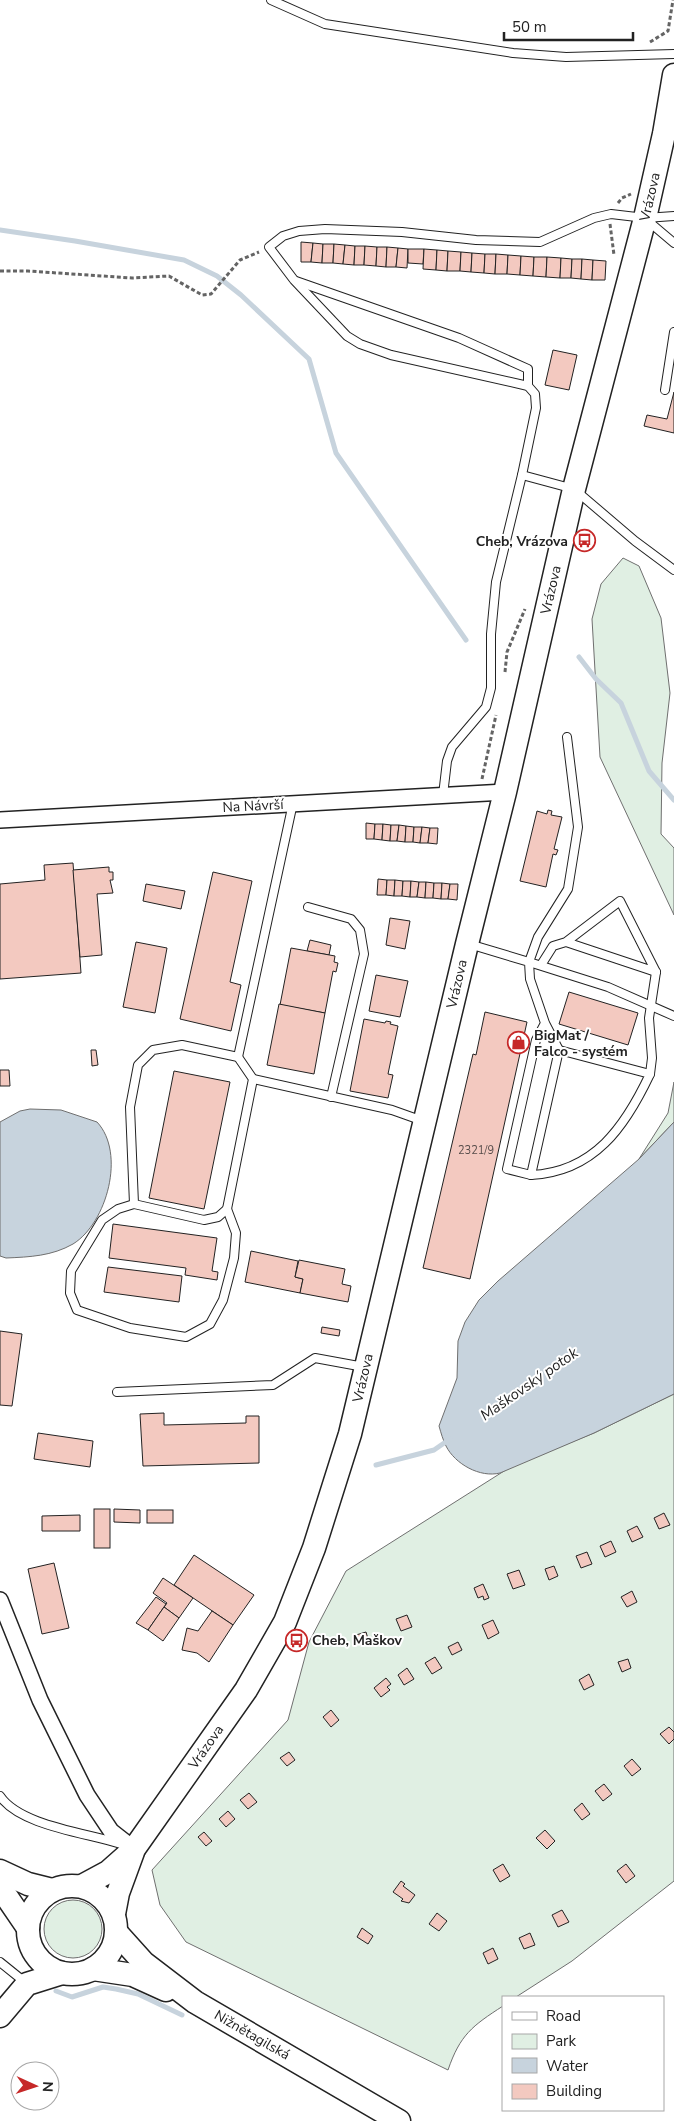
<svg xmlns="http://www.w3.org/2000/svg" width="674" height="2121" font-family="'Nunito Sans',sans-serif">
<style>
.green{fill:#e0efe3;stroke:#6f6f6f}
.water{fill:#c7d3dd;stroke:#6f6f6f}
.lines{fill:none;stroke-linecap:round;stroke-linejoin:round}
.stream{stroke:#c7d3dd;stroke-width:5}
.building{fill:#f3c9c0;stroke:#222}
.lane-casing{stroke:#222;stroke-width:10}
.street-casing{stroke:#222;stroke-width:18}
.secondary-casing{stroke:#222;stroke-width:25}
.path{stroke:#646464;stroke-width:3;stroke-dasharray:4 2.5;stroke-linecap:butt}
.lane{stroke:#fff;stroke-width:8}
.street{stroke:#fff;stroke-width:15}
.secondary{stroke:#fff;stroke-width:22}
.labels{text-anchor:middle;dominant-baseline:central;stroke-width:4;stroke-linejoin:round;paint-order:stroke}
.number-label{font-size:11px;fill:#564c4a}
.street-label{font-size:14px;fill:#222;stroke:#fff}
.poi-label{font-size:14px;font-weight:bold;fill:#222;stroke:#fff;text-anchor:start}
.water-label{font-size:15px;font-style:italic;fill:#222;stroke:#fff}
</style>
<rect width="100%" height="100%" fill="#fff"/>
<g class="green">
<polygon points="623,558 639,566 661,618 670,693 662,763 661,834 674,848 674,915 600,757 592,619 601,584"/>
<polygon points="674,1082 674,1122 639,1159 668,1113"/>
<path d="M674,1394V1881L572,1961L516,1997H503V2006C472,2026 460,2035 448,2070L186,1942L160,1905L152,1870L288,1720L309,1642L346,1571L512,1466L594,1433Z"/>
<circle cx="73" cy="1929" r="29"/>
</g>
<g class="water">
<path d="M30,1109L61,1110L97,1122C126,1153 107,1223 73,1244C52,1256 30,1257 6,1258L0,1256V1122L20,1111Z"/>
<path d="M674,1122V1394L594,1433L500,1473C480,1478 455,1464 446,1446C443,1440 441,1433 439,1426L457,1378L458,1341L465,1322L479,1300L498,1281L639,1159Z"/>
</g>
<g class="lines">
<g class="stream">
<polyline points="0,230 75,241 184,260 217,276 241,295 309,359 336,453 466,640"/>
<polyline points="579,657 596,679 621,703 649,771 674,800"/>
<polyline points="376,1465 434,1450 450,1439"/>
<polyline points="56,1991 72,1997 103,1987 116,1989 138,1994 182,2015"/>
</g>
</g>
<g class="building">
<polygon points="301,242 313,243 311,262 301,262"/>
<polygon points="313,243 323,244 322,263 311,262"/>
<polygon points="323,244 334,244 333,263 322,263"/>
<polygon points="334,244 345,245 343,264 333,263"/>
<polygon points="345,245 355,246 354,265 343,264"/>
<polygon points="355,246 365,246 364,265 354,265"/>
<polygon points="365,246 377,247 376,266 364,265"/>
<polygon points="377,247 387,247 386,267 376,266"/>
<polygon points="387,247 398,248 396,267 386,267"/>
<polygon points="398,248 408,249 407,268 396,267"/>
<polygon points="408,249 424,249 423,264 408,263"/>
<polygon points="424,249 437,250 436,270 423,269"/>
<polygon points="437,250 448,251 447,271 436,270"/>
<polygon points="448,251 461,252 460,271 447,271"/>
<polygon points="461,252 472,253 471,272 460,271"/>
<polygon points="472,253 485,254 484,273 471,272"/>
<polygon points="485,254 496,254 495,274 484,273"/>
<polygon points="496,254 508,255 507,274 495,274"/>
<polygon points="508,255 521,256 520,275 507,274"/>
<polygon points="521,256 534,257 533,276 520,275"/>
<polygon points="534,257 547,257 546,277 533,276"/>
<polygon points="547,257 561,258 560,278 546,277"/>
<polygon points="561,258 572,259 571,278 560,278"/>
<polygon points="572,259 582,259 581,279 571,278"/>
<polygon points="582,259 593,260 592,280 581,279"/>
<polygon points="593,260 606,261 605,280 592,280"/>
<polygon points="553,350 577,355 569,390 545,385"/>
<polygon points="674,392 674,433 644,426 647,415 667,419"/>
<polygon points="548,810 552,811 551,815 562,817 554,849 558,850 556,855 553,854 546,887 520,881 537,811 547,814"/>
<polygon points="366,823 375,824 374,839 366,839"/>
<polygon points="375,824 383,824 382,840 374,839"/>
<polygon points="383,824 391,825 390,841 382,840"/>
<polygon points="391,825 399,825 397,841 390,841"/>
<polygon points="399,825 406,826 405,842 397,841"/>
<polygon points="406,826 414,827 413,842 405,842"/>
<polygon points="414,827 422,827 420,843 413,842"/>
<polygon points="422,827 430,828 428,843 420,843"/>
<polygon points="430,828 438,828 437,844 428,843"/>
<polygon points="73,863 81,973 0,979 0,884 45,880 44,865"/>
<polygon points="109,867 109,872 113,872 113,880 110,880 113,893 97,894 102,955 80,957 73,870"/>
<polygon points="213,872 252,881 230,982 241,985 231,1031 180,1019"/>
<polygon points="378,879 387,880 386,895 377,895"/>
<polygon points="387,880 395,880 394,896 386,895"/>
<polygon points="395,880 403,881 402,896 394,896"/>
<polygon points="403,881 411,881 410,897 402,896"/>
<polygon points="411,881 419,882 417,897 410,897"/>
<polygon points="419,882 426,882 425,898 417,897"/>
<polygon points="426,882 434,883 433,898 425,898"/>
<polygon points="434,883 442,883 441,899 433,898"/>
<polygon points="442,883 450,884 448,899 441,899"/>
<polygon points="146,884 185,891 181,909 143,901"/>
<polygon points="450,884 458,884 457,900 448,899"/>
<polygon points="390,918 410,921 405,949 386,945"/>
<polygon points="310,940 331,945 329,955 307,951"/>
<polygon points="136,942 167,948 155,1013 123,1007"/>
<polygon points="291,948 335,956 334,962 338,963 336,972 333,971 325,1013 280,1005"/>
<polygon points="376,975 408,981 400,1017 369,1011"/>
<polygon points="569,992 638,1013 628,1045 559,1024"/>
<polygon points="279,1004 325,1013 314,1074 267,1065"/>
<polygon points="485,1012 527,1022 470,1279 423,1268 473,1054 476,1055"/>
<polygon points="364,1019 385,1023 386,1021 391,1022 390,1024 398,1026 388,1074 393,1075 388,1098 350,1091"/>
<polygon points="91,1050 96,1050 98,1065 92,1066"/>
<polygon points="0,1070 9,1070 10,1086 0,1086"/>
<polygon points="174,1071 230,1082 204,1209 149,1198"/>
<polygon points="113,1224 217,1238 212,1271 218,1272 217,1280 185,1275 186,1268 109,1258"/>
<polygon points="251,1251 298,1261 295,1277 303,1279 300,1293 245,1282"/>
<polygon points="299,1260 345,1269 342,1284 351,1286 348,1302 300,1293 303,1279 295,1277"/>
<polygon points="108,1267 182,1276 179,1302 104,1292"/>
<polygon points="322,1327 340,1330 339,1336 321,1333"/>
<polygon points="0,1331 22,1334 12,1406 0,1405"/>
<polygon points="164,1413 164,1425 246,1423 246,1416 259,1416 259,1463 143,1466 140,1414"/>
<polygon points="38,1433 93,1441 90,1467 34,1459"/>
<rect x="94" y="1509" width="16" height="39"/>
<polygon points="114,1509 140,1510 140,1523 114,1522"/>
<rect x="147" y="1510" width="26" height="13"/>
<polygon points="664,1513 670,1525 659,1529 654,1518"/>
<polygon points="80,1515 80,1531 42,1531 42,1516"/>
<polygon points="637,1526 643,1537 632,1542 627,1531"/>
<polygon points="611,1541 616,1552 605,1557 600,1546"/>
<polygon points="587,1552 592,1564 581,1568 576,1556"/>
<polygon points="194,1555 254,1595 233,1625 174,1585"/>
<polygon points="54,1563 69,1628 42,1634 28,1569"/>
<polygon points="554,1566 558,1576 549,1580 545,1569"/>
<polygon points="519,1570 525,1585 513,1589 507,1574"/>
<polygon points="163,1578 193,1598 179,1618 164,1607 167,1603 153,1593"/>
<polygon points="483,1584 489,1598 484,1600 483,1596 478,1598 474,1588"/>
<polygon points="632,1591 637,1602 627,1607 621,1597"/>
<polygon points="156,1597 166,1604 148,1630 136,1623"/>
<polygon points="164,1607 179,1618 163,1641 148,1630"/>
<polygon points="212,1611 233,1625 209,1662 197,1653 182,1650 187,1628 198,1631"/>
<polygon points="407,1615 412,1627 401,1631 396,1619"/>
<polygon points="493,1620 499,1633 488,1639 482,1625"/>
<polygon points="366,1632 369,1642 360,1645 356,1635"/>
<polygon points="458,1642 462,1650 452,1655 448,1647"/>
<polygon points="435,1657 442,1668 432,1674 425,1663"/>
<polygon points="628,1659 631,1668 622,1672 618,1662"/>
<polygon points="407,1668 414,1679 404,1685 398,1675"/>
<polygon points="589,1674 594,1685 584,1690 579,1680"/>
<polygon points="386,1678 391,1684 387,1687 390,1690 381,1697 374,1688"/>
<polygon points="331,1710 339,1720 331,1727 323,1717"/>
<polygon points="669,1727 674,1732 674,1739 669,1744 660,1734"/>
<polygon points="289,1752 295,1760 287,1766 280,1758"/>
<polygon points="632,1759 641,1769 632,1776 624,1766"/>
<polygon points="604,1784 612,1794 603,1801 595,1791"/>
<polygon points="249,1793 257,1802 248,1809 240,1800"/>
<polygon points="582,1803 590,1814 582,1820 574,1810"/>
<polygon points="228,1811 235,1819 226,1827 219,1819"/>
<polygon points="545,1830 555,1841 547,1849 536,1838"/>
<polygon points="204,1832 212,1841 206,1846 198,1837"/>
<polygon points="503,1864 510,1876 500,1882 493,1870"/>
<polygon points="626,1864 635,1876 626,1883 617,1871"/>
<polygon points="401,1881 405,1884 403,1886 415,1895 409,1903 401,1901 403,1899 393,1892"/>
<polygon points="562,1910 569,1922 558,1927 552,1915"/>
<polygon points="437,1913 447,1921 439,1931 429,1924"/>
<polygon points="362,1928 373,1936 368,1944 357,1937"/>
<polygon points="530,1933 535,1945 524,1949 519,1938"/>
<polygon points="493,1948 498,1959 488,1964 483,1953"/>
</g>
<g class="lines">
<defs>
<g id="lane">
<polyline points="271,0 325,24 513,53 566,57 674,54"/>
<polyline points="648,221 674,243"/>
<polyline points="296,281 459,338 528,369 528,386"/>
<polyline points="665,390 674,332"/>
<polyline points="522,475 574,489 635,541 674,570"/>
<polyline points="567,737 578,827 568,889 538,937 529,962 608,987 674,1016"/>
<polyline points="443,795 447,761 452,747 486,707 491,688 491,634 496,582 522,475 536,408 535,394 528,386 391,355 360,344 347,336 294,280 269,247 283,236 299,231 325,229 402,232 476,240 540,242 594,218 611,214 645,218 674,216"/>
<polyline points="308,907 351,919 360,930 364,954 331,1097"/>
<polyline points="469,944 529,962 530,979 545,1023 559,1050 531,1175 507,1169 536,1040 545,1023"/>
<polyline points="541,965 553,946 566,942 620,901 656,972 566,942"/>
<polygon points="182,1045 238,1057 253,1079 227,1209 218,1217 204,1220 134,1204 130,1107 138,1065 153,1050"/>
<polyline points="238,1057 293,803"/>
<polyline points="650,1074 652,1058 649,1018 656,972"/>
<polyline points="253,1079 392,1110 423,1121"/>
<path d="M531,1175C594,1172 625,1127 650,1074L559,1050"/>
<polyline points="134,1204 118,1209 102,1220 71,1271 70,1293 77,1310 130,1328 186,1337 210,1324 223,1300 234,1258 236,1233 227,1209"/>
<polyline points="117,1392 273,1385 315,1358 364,1367"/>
<path d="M0,1796C20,1826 88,1833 121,1844"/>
<polyline points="0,1962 26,1983"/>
</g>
<g id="street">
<polyline points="0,820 505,792"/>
<polyline points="0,1600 40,1700 87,1795 111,1831 134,1849"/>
</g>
<g id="secondary">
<polyline points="0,1871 28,1884 52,1890"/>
<circle cx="72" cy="1930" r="44"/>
<polyline points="82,1886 108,1872 134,1849 246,1690 285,1622 314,1548 350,1434 467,944 505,792 574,489 645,218 664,134 674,75"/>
<polyline points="0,1887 28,1928"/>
<polyline points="114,1914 118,1893 133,1852"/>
<polyline points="117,1933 144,1963 195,2002 399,2121"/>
<polyline points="93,1969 133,1975 166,1990"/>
<polyline points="0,2016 27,1984 62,1973"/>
</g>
</defs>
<use href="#lane" class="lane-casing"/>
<use href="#street" class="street-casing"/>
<use href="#secondary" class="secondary-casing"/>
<g class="path">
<polyline points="650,42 668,31 673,0"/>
<polyline points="618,203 622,198 631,194"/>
<polyline points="610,224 614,255"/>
<polyline points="0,271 28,271 132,278 169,276 202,295 211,294 240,260 259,252"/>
<polyline points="505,672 507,652 525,609"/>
<polyline points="482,779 496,715"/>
</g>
<use href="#lane" class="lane"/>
<use href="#street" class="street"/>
<use href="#secondary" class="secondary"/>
</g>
<defs>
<symbol id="bus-ring" viewBox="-11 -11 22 22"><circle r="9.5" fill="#fff" stroke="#c62828" stroke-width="1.5"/><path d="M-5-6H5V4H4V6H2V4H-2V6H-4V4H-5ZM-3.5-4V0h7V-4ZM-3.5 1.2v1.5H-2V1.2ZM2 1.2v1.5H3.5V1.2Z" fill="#c62828"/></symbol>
<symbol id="shop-ring" viewBox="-11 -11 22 22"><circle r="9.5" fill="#fff" stroke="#c62828" stroke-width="1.5"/><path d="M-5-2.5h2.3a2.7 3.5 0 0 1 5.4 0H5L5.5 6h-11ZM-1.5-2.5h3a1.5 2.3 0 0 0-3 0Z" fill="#c62828"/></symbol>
</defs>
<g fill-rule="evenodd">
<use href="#bus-ring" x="572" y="528" width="25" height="25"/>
<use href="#shop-ring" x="506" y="1030" width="25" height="25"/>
<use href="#bus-ring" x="284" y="1628" width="25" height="25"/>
</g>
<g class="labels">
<g class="number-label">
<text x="476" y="1150">2321/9</text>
</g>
<g class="street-label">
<text transform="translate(650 197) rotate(-77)">Vrázova</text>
<text transform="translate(551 590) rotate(-77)">Vrázova</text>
<text transform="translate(253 806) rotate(-3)">Na Návrší</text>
<text transform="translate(457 984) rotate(-77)">Vrázova</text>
<text transform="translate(363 1378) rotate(-77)">Vrázova</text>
<text transform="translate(206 1747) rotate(-55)">Vrázova</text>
<text transform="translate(252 2035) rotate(30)">Nižnětagilská</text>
</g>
<g class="poi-label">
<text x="568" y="541" text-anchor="end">Cheb, Vrázova</text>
<text x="534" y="1035">BigMat /<tspan x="534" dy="16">Falco - systém</tspan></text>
<text x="312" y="1640">Cheb, Maškov</text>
</g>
<g class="water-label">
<text transform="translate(529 1384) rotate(-35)">Maškovský potok</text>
</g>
</g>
<rect x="502" y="1996" width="162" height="115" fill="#ffffff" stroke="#a7a7a7"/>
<rect x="512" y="2012" width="25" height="8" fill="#ffffff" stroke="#a7a7a7"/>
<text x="546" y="2021" font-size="15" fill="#222222">Road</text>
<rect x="512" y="2034" width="25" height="15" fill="#e0efe3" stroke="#a7a7a7"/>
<text x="546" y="2046" font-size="15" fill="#222222">Park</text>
<rect x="512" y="2058" width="25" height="15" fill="#c7d3dd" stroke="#a7a7a7"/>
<text x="546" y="2071" font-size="15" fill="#222222">Water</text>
<rect x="512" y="2084" width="25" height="15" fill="#f3c9c0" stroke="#a7a7a7"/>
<text x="546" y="2096" font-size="15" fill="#222222">Building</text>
<g transform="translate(35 2086) rotate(93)"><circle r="24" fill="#ffffff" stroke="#a7a7a7"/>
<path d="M0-4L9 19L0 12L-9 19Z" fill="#c62828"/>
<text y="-8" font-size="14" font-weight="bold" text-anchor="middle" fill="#222222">N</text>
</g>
<path d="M504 32v8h129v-8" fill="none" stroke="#222222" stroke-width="2.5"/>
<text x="512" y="32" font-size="15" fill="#222222" stroke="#ffffff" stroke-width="4" paint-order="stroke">50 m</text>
</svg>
